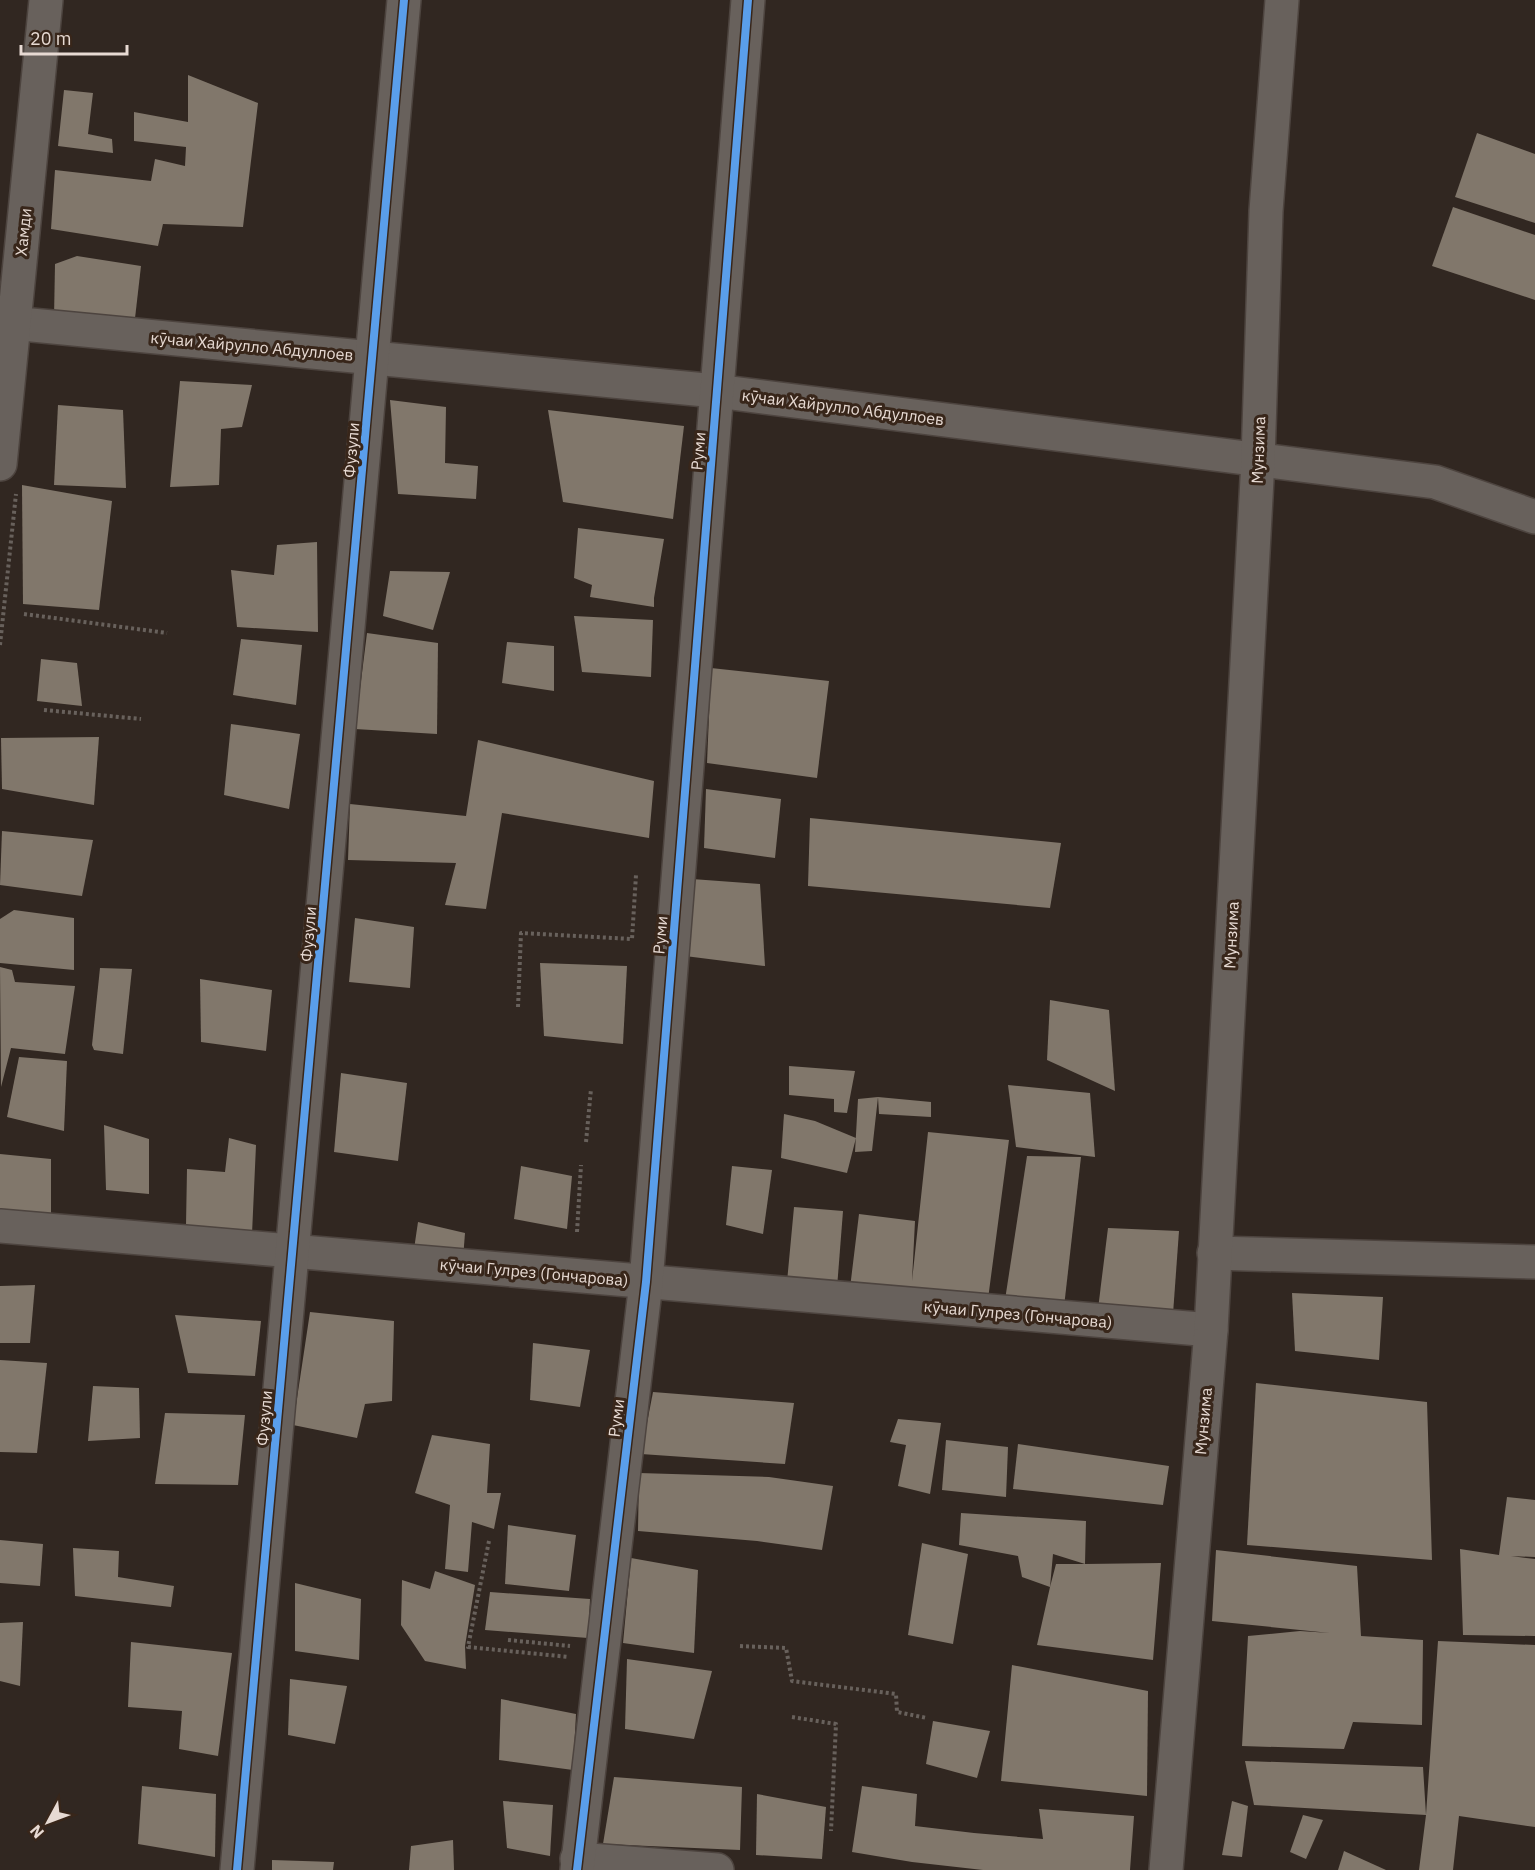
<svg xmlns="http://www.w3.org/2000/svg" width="1535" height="1870" font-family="'IBM Plex Sans',sans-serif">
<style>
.building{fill:#81776b}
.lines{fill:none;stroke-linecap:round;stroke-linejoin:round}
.minor-casing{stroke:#4d443f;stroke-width:36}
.path{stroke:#68615c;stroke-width:4;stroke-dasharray:3 3;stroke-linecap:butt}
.minor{stroke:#68615c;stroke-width:33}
.cycleway-casing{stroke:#38261a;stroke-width:11}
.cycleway{stroke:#5a9eea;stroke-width:8}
.labels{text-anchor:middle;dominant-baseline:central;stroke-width:6;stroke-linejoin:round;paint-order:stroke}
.street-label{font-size:16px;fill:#e7dad3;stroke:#38261a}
</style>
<rect width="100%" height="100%" fill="#312721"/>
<g class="building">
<polygon points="188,75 258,103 243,227 163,224 158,246 51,229 55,170 151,181 155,159 185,166 186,147 134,141 134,112 188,122"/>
<polygon points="64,90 93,93 88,134 112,139 113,153 58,146"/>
<polygon points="1477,133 1535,154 1535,223 1455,197"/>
<polygon points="1453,207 1535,235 1535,300 1432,266"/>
<polygon points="77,256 141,266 134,327 54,318 55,264"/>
<polygon points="180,381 252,385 242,427 221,429 219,485 170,487"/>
<polygon points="390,400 446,407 445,463 478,466 476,499 398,494"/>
<polygon points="58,405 123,410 126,488 54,485"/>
<polygon points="548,410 684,426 673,519 563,502"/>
<polygon points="22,485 112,501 99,610 23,604"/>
<polygon points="578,528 664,539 654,598 654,607 590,597 592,585 574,578"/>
<polygon points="317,542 318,632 237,627 231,570 274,575 277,545"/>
<polygon points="390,571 450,572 433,630 383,616"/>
<polygon points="574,616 653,620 651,677 582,672"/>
<polygon points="367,633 438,643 437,734 355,729"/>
<polygon points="241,639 302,645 296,705 233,695"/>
<polygon points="507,642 554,646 554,691 502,683"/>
<polygon points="41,659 77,663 82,706 37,701"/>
<polygon points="711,668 829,681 817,778 707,763"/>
<polygon points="231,724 300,734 289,809 224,795"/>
<polygon points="99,737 94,805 2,789 1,738"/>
<polygon points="478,740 654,781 649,838 502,813 486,909 445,905 456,863 348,860 350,804 466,816"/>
<polygon points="706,789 781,799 775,858 704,848"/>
<polygon points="810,818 1061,843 1050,908 808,886"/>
<polygon points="2,831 93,840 82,896 0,885"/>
<polygon points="692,879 760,884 765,966 685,956"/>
<polygon points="14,910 74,918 74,970 0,963 0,919"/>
<polygon points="355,918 414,927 410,988 349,982"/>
<polygon points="540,963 627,966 623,1044 544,1036"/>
<polygon points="0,967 12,970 15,982 75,986 65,1054 11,1048 1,1087"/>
<polygon points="100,968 132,969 123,1054 94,1050 92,1045"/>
<polygon points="200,979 272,990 266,1051 201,1042"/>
<polygon points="1050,1000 1109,1010 1115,1091 1047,1060"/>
<polygon points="19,1057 67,1061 64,1131 7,1117"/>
<polygon points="789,1066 855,1071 847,1113 834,1112 834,1099 789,1095"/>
<polygon points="341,1073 407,1083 398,1161 334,1152"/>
<polygon points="1008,1085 1090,1093 1095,1157 1016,1147"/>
<polygon points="878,1097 872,1151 855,1152 858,1099 878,1097 931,1102 931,1117 879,1114"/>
<polygon points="784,1114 815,1121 856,1138 847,1173 781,1158"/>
<polygon points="104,1125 149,1139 149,1194 106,1190"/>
<polygon points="928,1132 1009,1140 988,1299 850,1288 859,1214 915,1221 912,1281"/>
<polygon points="229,1138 256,1145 252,1234 186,1225 187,1169 225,1172"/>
<polygon points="0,1154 51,1159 51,1218 0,1214"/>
<polygon points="1027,1156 1081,1157 1064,1307 1005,1300"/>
<polygon points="521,1166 572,1176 567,1229 514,1219"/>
<polygon points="732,1166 772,1170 763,1234 726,1225"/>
<polygon points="794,1207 843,1211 837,1288 787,1282"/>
<polygon points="418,1222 465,1233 463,1259 413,1256"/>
<polygon points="1108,1228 1179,1231 1173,1314 1098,1309"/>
<polygon points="35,1285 30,1343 0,1343 0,1286"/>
<polygon points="1292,1293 1383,1297 1379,1360 1295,1351"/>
<polygon points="310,1312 394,1321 392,1401 365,1404 357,1438 293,1425"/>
<polygon points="175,1315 261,1321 255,1376 188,1373"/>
<polygon points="533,1343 590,1350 580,1407 530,1400"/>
<polygon points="0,1360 47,1363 37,1453 0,1452"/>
<polygon points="1256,1383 1427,1402 1432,1560 1247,1545"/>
<polygon points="93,1386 139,1388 140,1438 88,1441"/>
<polygon points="653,1392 794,1403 785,1464 641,1454"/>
<polygon points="165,1413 245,1415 238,1485 155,1484"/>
<polygon points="898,1419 941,1423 930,1494 898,1486 906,1445 890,1442"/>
<polygon points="432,1435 490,1444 487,1493 501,1493 494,1529 472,1522 468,1572 445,1569 450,1505 415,1493"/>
<polygon points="946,1440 1008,1447 1006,1497 942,1490"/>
<polygon points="1018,1444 1169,1466 1163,1505 1013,1489"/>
<polygon points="639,1473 769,1477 833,1486 822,1550 757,1541 638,1531"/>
<polygon points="1507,1497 1535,1500 1535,1557 1511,1556 1535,1559 1535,1636 1463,1635 1460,1549 1499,1555"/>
<polygon points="961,1513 1086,1521 1085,1564 1161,1563 1153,1660 1037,1645 1050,1587 1056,1564 1085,1564 1053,1554 1050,1587 1022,1577 1018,1556 959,1545"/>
<polygon points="508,1525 576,1535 569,1591 505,1584"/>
<polygon points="0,1540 43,1544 40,1586 0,1583"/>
<polygon points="922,1543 968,1554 953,1644 908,1635"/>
<polygon points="73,1548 119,1551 118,1577 174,1586 171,1607 75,1596"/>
<polygon points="1216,1550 1357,1566 1361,1636 1423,1640 1422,1725 1353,1722 1344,1749 1242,1746 1248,1636 1300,1631 1330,1633 1212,1621"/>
<polygon points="631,1558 698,1570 694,1653 623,1643"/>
<polygon points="435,1571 475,1585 465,1646 466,1669 425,1661 401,1625 402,1580 430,1589"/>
<polygon points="295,1583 361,1599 359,1660 295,1651"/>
<polygon points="490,1592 590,1599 588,1638 485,1630"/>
<polygon points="23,1622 20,1686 0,1681 0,1623"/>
<polygon points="1438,1641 1535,1645 1535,1827 1459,1816 1453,1870 1419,1870 1426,1815 1254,1805 1245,1761 1423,1767 1426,1815"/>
<polygon points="131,1642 232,1653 218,1756 179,1749 182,1711 128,1707"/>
<polygon points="627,1659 712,1671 694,1739 625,1729"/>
<polygon points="1012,1665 1148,1691 1147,1796 1001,1781"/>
<polygon points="290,1679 347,1686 335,1744 288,1735"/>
<polygon points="501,1699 576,1714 573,1770 499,1760"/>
<polygon points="933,1721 990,1731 977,1778 926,1764"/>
<polygon points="614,1777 742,1787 740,1850 603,1844"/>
<polygon points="142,1786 216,1794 215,1857 138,1844"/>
<polygon points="862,1786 917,1794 915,1826 974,1833 1043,1839 1039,1809 1134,1816 1130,1870 983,1870 912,1862 852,1852"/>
<polygon points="757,1794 826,1807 822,1859 756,1855"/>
<polygon points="503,1801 553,1805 550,1856 507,1848"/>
<polygon points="1232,1801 1248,1806 1242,1857 1222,1855"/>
<polygon points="1303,1815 1323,1820 1306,1859 1290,1852"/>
<polygon points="453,1840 454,1870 409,1870 411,1846"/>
<polygon points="1344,1851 1386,1870 1338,1870"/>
<polygon points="272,1860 334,1862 333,1870 272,1870"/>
</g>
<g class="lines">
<defs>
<g id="minor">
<polyline points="0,322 716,391 1435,482 1535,517"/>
<polyline points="0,464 46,0"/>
<polyline points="0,1226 1211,1330"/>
<polyline points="1214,1253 1535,1262"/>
<polyline points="577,1859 717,1870"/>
<polyline points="237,1870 404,0"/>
<polyline points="577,1870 646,1282 748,0"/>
<polyline points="1166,1870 1211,1330 1258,460 1266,211 1282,0"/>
</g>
</defs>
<use href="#minor" class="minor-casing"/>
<g class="path">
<polyline points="24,614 167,633"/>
<polyline points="0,645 16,494"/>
<polyline points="44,710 141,719"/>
<polyline points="518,1007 521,933 632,939 636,875"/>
<polyline points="586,1142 591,1089"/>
<polyline points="577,1232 581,1165"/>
<polyline points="489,1541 468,1647 569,1657"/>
<polyline points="508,1640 570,1646"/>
<polyline points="740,1646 786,1648 792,1681 896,1694 897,1712 927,1718"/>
<polyline points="792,1717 836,1724 831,1831"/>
</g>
<use href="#minor" class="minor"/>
<defs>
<g id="cycleway">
<polyline points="237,1870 404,0"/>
<polyline points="577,1870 646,1282 748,0"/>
</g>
</defs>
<use href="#cycleway" class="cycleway-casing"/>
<use href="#cycleway" class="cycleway"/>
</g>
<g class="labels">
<g class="street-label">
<text transform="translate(23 232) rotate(-84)">Хамди</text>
<text transform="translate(252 346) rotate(5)">кӯчаи Хайрулло Абдуллоев</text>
<text transform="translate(843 407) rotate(7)">кӯчаи Хайрулло Абдуллоев</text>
<text transform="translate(351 450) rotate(-85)">Фузули</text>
<text transform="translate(1258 450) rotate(-88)">Мунзима</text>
<text transform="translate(698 451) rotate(-85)">Руми</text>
<text transform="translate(308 934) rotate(-85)">Фузули</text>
<text transform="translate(660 935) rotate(-85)">Руми</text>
<text transform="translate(1231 935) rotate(-87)">Мунзима</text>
<text transform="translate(534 1272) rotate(5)">кӯчаи Гулрез (Гончарова)</text>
<text transform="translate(1018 1314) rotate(5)">кӯчаи Гулрез (Гончарова)</text>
<text transform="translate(264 1418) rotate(-85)">Фузули</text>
<text transform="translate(616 1418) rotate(-83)">Руми</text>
<text transform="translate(1203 1421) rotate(-85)">Мунзима</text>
</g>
</g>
<g transform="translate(48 1822) rotate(229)" stroke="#38261a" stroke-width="4.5" paint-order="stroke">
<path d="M0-4.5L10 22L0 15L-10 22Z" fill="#e7dad3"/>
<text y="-9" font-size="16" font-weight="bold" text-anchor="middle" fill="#e7dad3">N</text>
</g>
<path d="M21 45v9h106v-9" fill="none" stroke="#e7dad3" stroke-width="3"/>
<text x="30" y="45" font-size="18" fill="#e7dad3" stroke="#38261a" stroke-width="4.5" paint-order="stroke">20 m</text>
</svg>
